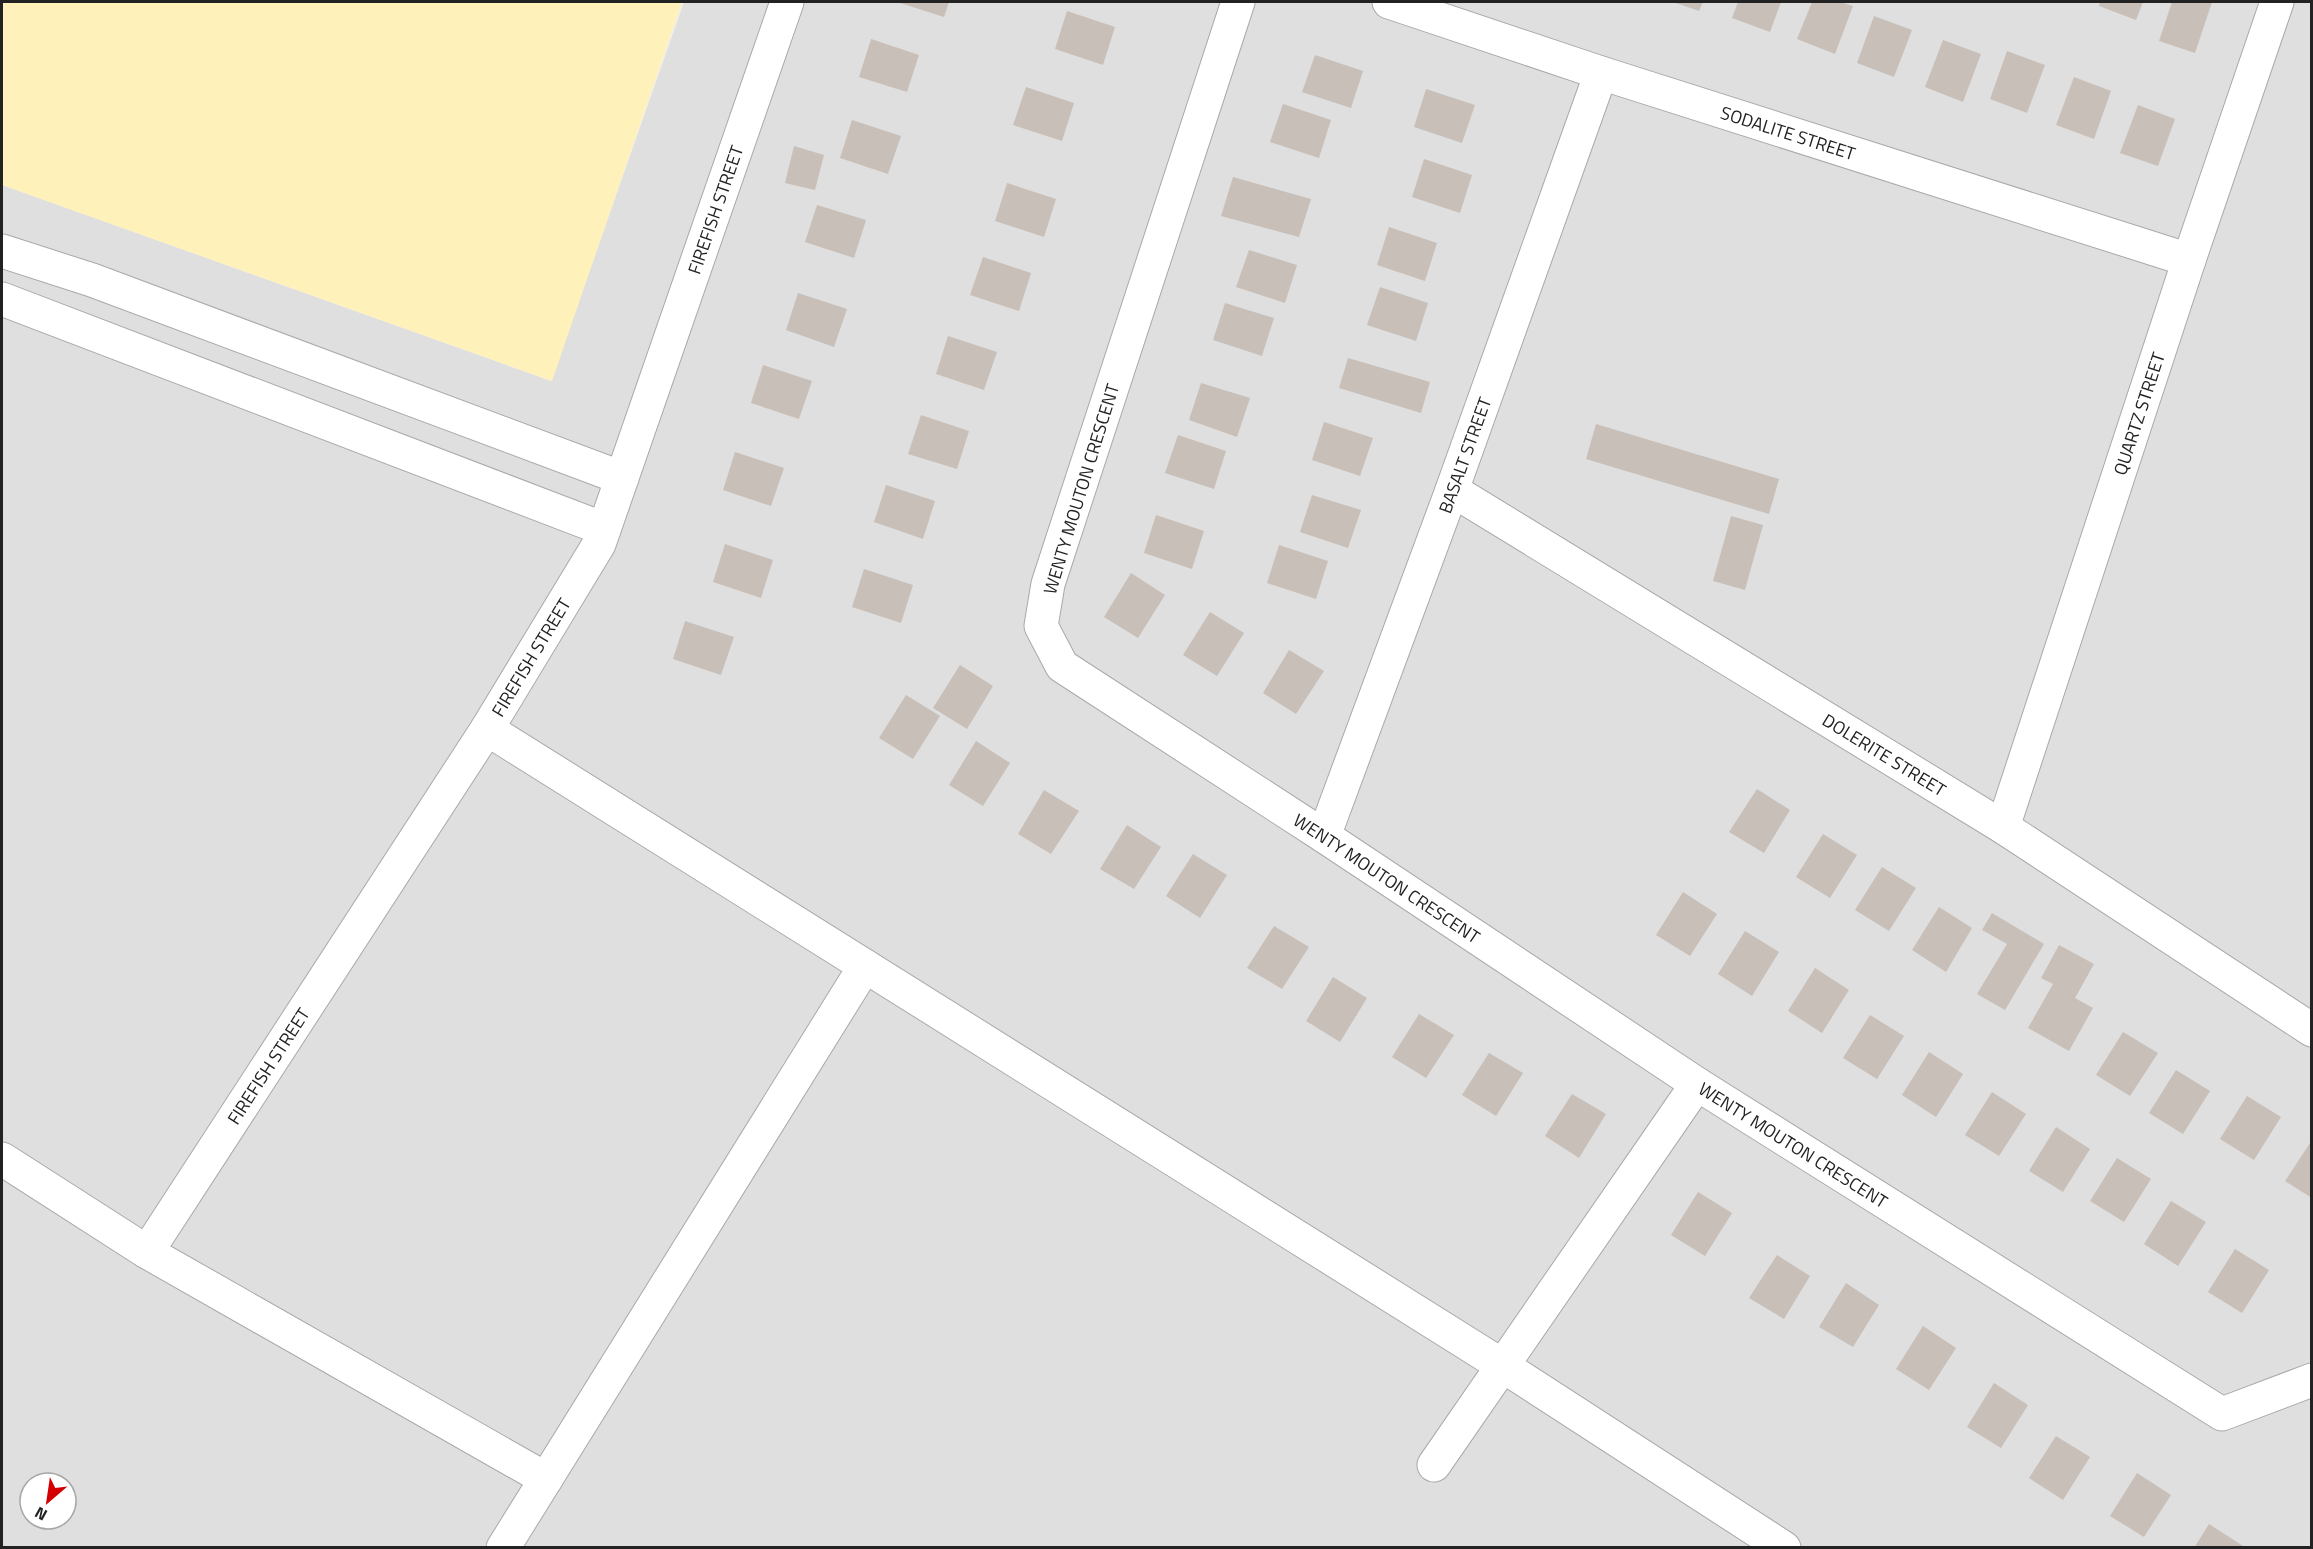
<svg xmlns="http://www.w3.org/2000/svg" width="2313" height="1549" font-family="'Titillium Web',sans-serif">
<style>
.residential{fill:#e0dfdf;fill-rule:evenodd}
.sand{fill:#fff1ba}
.building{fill:#c7bfb8}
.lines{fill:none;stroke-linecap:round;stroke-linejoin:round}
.street-casing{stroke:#a9a9a9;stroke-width:35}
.street{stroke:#fff;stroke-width:33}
.labels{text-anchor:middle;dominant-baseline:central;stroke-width:4.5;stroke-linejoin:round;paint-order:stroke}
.street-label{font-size:18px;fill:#222;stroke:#fff}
</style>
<rect width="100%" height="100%" fill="#f2efe9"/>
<path class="residential" d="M684,2H2311V1547L2,1548V185L551,381ZM30,1483H66V1519H30Z"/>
<polygon class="sand" points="2,2 682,2 552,381 2,185"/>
<g class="building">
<polygon points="897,2 949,2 944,17"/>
<polygon points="1673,2 1703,2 1699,11"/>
<polygon points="1738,2 1781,2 1770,32 1732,18"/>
<polygon points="1812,2 1840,2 1853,6 1835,54 1797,39"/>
<polygon points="2100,2 2143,2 2136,20 2099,6"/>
<polygon points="2172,2 2212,2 2195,53 2159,41"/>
<polygon points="1067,11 1115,27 1103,65 1055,49"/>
<polygon points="1874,16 1912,30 1894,77 1857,63"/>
<polygon points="871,39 919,55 907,92 859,77"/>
<polygon points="1943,40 1981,54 1963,102 1925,87"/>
<polygon points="2007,51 2045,65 2027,113 1990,99"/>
<polygon points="1315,55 1363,71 1351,108 1302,92"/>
<polygon points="2074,77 2111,91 2094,139 2056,125"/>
<polygon points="1026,87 1074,103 1062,141 1013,125"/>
<polygon points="1426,89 1475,105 1462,143 1414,127"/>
<polygon points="1283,104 1331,120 1319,158 1270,142"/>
<polygon points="2138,105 2175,119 2158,166 2120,153"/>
<polygon points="852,120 901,136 888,174 840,158"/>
<polygon points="794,146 824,155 815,190 785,183"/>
<polygon points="1424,159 1472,175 1460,213 1412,197"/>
<polygon points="1233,177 1311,199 1299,237 1221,216"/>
<polygon points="1007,183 1056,199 1044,237 995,221"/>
<polygon points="817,205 866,220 854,258 805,242"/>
<polygon points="1389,227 1437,243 1425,281 1377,265"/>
<polygon points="1249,250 1297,265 1285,303 1236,287"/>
<polygon points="983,257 1031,273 1019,311 970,295"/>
<polygon points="1380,287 1428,303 1416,341 1367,325"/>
<polygon points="798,293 847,309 834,347 786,330"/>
<polygon points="1225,303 1274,318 1262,356 1213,340"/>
<polygon points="948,336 997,352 984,390 936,374"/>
<polygon points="1348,358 1430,382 1421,413 1339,388"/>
<polygon points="763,365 812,381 799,419 751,403"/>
<polygon points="1201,383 1250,398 1237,437 1189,420"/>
<polygon points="921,415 969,431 957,469 908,454"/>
<polygon points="1324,422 1373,438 1360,476 1312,460"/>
<polygon points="1596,424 1779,479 1769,514 1586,459"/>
<polygon points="1178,435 1226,451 1214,489 1165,473"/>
<polygon points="735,452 784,468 771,506 723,490"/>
<polygon points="886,485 935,501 923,539 874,522"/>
<polygon points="1312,495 1361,510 1348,548 1300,532"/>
<polygon points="1156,515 1204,531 1192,569 1144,553"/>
<polygon points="1731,516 1763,525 1745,590 1713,581"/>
<polygon points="725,544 773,560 761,598 713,582"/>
<polygon points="1279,545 1328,561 1316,599 1267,583"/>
<polygon points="864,569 913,585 901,623 852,607"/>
<polygon points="1131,573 1165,595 1138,638 1104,617"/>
<polygon points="1210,612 1244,633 1217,676 1183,655"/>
<polygon points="685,621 734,637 721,675 673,659"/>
<polygon points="1289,650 1324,671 1296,714 1263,693"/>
<polygon points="960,665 993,686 967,729 933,708"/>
<polygon points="906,695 940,716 913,759 879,738"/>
<polygon points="976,741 1010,763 983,806 949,785"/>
<polygon points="1757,789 1790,810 1764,853 1729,832"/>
<polygon points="1044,790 1079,811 1051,854 1018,834"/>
<polygon points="1127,825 1161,847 1134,889 1100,869"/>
<polygon points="1823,834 1857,855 1830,898 1796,877"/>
<polygon points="1193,854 1227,875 1200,918 1166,896"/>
<polygon points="1882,867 1916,888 1889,931 1855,910"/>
<polygon points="1683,892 1717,914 1690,956 1656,935"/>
<polygon points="1939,907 1972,928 1946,972 1912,950"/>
<polygon points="1992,913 2044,944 2005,1010 1977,994 2007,944 1982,930"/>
<polygon points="1274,926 1309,947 1282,989 1247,968"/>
<polygon points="1745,931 1779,952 1752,996 1718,974"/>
<polygon points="2059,945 2094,964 2075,998 2093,1008 2069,1051 2028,1028 2053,984 2041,978"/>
<polygon points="1815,968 1849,990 1822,1033 1788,1011"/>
<polygon points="1333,977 1367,998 1340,1042 1306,1021"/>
<polygon points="1419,1014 1454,1035 1426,1078 1392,1057"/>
<polygon points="1870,1015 1904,1036 1877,1079 1843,1058"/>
<polygon points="2123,1032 2158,1053 2130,1096 2096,1075"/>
<polygon points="1929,1052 1963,1074 1936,1117 1902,1095"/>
<polygon points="1489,1053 1523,1073 1496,1116 1462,1095"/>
<polygon points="2176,1070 2210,1091 2183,1134 2149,1113"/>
<polygon points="1992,1092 2026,1114 1999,1156 1965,1135"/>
<polygon points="1572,1094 1606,1114 1579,1158 1545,1136"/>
<polygon points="2247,1096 2281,1117 2254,1160 2220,1139"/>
<polygon points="2056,1127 2090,1149 2063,1192 2029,1171"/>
<polygon points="2312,1140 2312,1198 2285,1181"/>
<polygon points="2117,1158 2151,1179 2124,1222 2090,1201"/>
<polygon points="1698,1192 1732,1213 1705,1256 1671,1235"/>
<polygon points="2171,1201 2206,1222 2178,1266 2144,1244"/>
<polygon points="2235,1249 2269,1270 2242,1313 2208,1292"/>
<polygon points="1777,1255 1810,1276 1784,1319 1749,1298"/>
<polygon points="1846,1283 1879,1305 1853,1347 1819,1327"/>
<polygon points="1923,1326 1956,1348 1929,1390 1896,1369"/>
<polygon points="1994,1383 2028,1405 2001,1448 1967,1427"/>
<polygon points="2056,1436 2090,1457 2063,1500 2029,1478"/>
<polygon points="2137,1473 2171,1495 2144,1537 2110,1516"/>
<polygon points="2209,1524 2243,1546 2242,1548 2194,1548"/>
</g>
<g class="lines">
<defs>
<g id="street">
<path id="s1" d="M1238,2L1048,584L1041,626L1062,666L1324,836L1697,1084L2222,1414L2312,1380"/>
<path id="s2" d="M1389,2L1601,73L2189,260"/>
<polyline points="2,251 92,280 622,478"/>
<polyline points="2,299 604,529"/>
<path id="s3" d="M1452,490L2003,827L2312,1030"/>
<polyline points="487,729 1503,1366 1784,1548"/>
<path id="s4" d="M2003,827L2189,260L2277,2"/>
<path id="s5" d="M1324,836L1452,490L1601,73"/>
<polyline points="2,1159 147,1252 546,1479"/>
<path id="s6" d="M147,1252L487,729L599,544L787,2"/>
<polyline points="1434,1465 1697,1084"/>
<polyline points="503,1548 865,966"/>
</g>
</defs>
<use href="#street" class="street-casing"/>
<use href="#street" class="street"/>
</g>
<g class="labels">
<g class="street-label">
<text stroke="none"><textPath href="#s2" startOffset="420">SODALITE STREET</textPath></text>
<text stroke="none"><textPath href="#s6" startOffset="1194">FIREFISH STREET</textPath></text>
<text stroke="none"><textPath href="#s4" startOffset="435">QUARTZ STREET</textPath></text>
<text stroke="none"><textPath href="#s5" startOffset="406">BASALT STREET</textPath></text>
<text transform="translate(1081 489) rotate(-73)">WENTY MOUTON CRESCENT</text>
<text stroke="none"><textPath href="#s6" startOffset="708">FIREFISH STREET</textPath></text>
<text stroke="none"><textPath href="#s3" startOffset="507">DOLERITE STREET</textPath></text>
<text stroke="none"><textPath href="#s1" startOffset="1088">WENTY MOUTON CRESCENT</textPath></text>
<text stroke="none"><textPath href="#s6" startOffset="222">FIREFISH STREET</textPath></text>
<text stroke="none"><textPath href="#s1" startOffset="1574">WENTY MOUTON CRESCENT</textPath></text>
</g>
</g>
<rect width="2313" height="1549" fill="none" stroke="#222222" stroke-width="6"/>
<g transform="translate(48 1501) rotate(209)"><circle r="28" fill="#ffffff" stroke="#a7a7a7" stroke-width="1.5"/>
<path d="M0-4.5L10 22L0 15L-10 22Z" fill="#d40000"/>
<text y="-9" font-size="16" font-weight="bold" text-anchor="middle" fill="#222222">N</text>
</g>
</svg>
